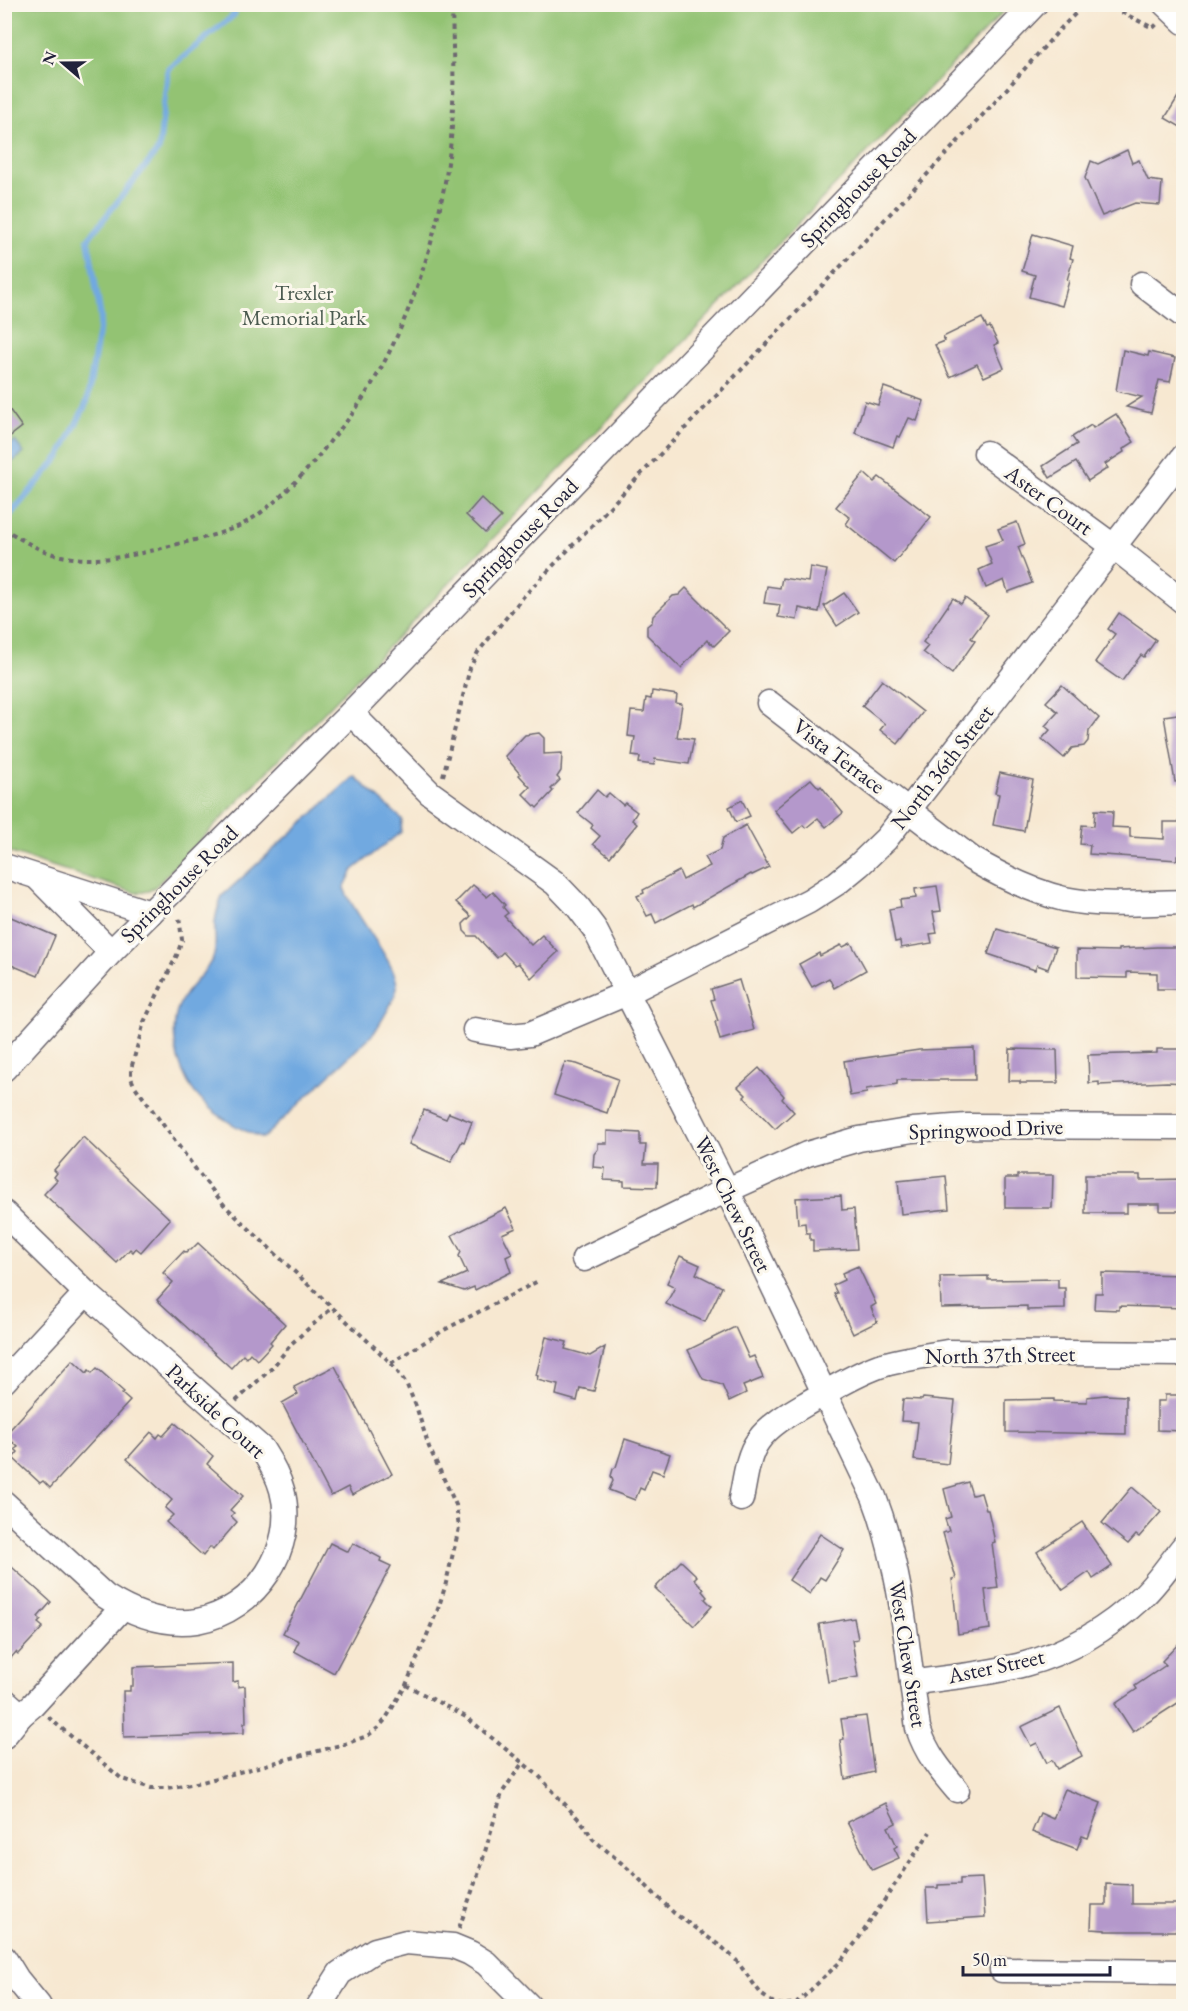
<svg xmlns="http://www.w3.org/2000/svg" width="1188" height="2011" font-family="'EB Garamond',serif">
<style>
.green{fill:#93c373;stroke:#5a7257;stroke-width:1.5}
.water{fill:#71a9e0;stroke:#4a668e;stroke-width:1.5}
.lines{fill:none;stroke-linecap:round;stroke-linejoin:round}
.stream{stroke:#71a9e0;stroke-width:6}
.building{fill:#b498cb}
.minor-casing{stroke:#6d6770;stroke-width:27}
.path{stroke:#6d6770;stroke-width:4;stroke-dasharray:4.5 4.5;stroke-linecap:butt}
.minor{stroke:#fff;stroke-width:24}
.labels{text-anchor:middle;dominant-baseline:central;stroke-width:6;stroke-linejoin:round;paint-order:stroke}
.street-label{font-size:22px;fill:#22223b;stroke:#fbf7ec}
.park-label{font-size:22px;fill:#4a5a4f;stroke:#fbf7ec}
</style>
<rect width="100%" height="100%" fill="#fbf7ec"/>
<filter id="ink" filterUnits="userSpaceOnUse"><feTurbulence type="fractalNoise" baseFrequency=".0167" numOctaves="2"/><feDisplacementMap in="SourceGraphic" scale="12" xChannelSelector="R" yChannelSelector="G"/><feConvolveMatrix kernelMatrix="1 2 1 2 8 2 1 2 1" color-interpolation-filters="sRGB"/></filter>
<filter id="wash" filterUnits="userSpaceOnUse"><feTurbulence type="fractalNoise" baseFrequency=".008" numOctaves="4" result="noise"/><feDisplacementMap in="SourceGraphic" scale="24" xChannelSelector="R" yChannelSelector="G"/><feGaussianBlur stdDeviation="1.35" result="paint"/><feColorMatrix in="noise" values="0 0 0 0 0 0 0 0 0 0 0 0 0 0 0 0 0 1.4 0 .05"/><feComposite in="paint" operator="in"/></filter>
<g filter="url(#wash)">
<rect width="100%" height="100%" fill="#f7e8d1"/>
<polygon class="green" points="5,5 1010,5 157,885 149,891 136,893 5,851"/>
<g class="water">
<polygon points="15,441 24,453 12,462 5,453 5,449"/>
<path d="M354,776L402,819L401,832L353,870L344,888C353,914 398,964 397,987C396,998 381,1022 374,1033L263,1138C242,1131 219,1118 203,1102C180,1080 168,1039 178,1008C185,987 207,975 214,955C217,945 214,933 215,922C216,914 219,904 222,896Z"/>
</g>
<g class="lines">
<polyline class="stream" points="4,522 60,456 87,402 101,318 88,239 159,149 168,69 234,15 237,4"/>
</g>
<g id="blocks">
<g class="building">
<polygon points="1184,87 1184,129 1165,118"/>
<polygon points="1127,150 1132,163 1139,160 1148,180 1162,182 1160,205 1135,203 1102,216 1085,178 1091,161 1098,164"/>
<polygon points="1033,234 1073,246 1070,258 1073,259 1067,280 1069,281 1062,306 1029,297 1035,275 1022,271"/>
<polygon points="982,318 987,328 990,327 998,343 994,345 1004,368 984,377 977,364 950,377 935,345 945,341 943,337"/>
<polygon points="1123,350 1148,356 1149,352 1175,358 1170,382 1159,380 1151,413 1126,407 1142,397 1116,391"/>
<polygon points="884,387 924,401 917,421 909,418 900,437 897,436 893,447 855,433 865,401 878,405"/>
<polygon points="4,402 22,427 4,441"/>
<polygon points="1116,414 1134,442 1123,449 1124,452 1105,464 1108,468 1088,481 1076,462 1050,478 1043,466 1077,444 1072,437 1091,425 1093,428"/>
<polygon points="864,473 874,482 879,477 931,517 894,563 846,524 850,518 836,507"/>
<polygon points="481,498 501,517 485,533 466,515"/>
<polygon points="1017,522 1025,544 1018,547 1032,583 1008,592 1004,580 986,588 979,570 992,564 985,546 1003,540 998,529"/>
<polygon points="810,567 827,570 819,612 799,608 797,620 778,617 780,605 764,603 767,586 780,588 782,578 808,582"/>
<polygon points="686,588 729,631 714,646 707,640 681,668 647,635 647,626 652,622 653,616 673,596 679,595"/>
<polygon points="844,593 858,612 837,626 824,606"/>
<polygon points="953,598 961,604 965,598 988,615 971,638 975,641 952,674 923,652 928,646 923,642"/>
<polygon points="1119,613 1156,640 1144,657 1141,655 1122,681 1095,662 1115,634 1108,629"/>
<polygon points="882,680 923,712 898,744 880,730 885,724 862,706"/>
<polygon points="1062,685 1099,718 1089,731 1088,741 1084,746 1072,748 1064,758 1042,739 1050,730 1045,726 1058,712 1046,702"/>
<polygon points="652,691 677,695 676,703 682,704 677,737 694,739 689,764 655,759 654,765 639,763 640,757 632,756 635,737 628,736 631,711 644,712 646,698 651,699"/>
<polygon points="1184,713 1184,781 1175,782 1164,716"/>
<polygon points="539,733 544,738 544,754 562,753 561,771 557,777 560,780 551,789 553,791 537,808 523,794 530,787 519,775 520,774 505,756 525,735"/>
<polygon points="1000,773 1033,780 1024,831 993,825 999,794 995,793"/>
<polygon points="811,779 819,788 821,786 843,813 826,827 818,818 806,828 803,825 793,833 774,810"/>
<polygon points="597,790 605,797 609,793 623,805 625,803 637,812 632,820 637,824 610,857 593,844 600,836 591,828 593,825 578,813"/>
<polygon points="742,800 750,816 736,822 729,807"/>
<polygon points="1095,810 1113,811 1112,827 1130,828 1130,837 1164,839 1164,822 1184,822 1184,855 1177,855 1177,860 1089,854 1090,845 1080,844 1082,825 1094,826"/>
<polygon points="746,825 769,867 752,875 751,874 693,907 692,904 656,923 652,914 647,916 637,896 644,893 643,890 679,871 683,880 710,866 705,857 720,850 723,838"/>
<polygon points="473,885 487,897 493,892 505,905 503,907 508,913 504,916 531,945 542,935 558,952 531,978 518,963 515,965 503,952 497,958 476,936 469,936 464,931 463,924 471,916 456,902"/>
<polygon points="937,886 941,911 933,912 937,933 930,934 932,943 901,948 900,941 895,942 889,909 901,907 900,900 916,898 915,889"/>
<polygon points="4,914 55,936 38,976 4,962"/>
<polygon points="997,929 1056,947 1048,969 1037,965 1035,970 988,954"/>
<polygon points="851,943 866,970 834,988 829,978 812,987 799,964 819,953 820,956 841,945 843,947"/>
<polygon points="1157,947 1184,947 1184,989 1157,989 1157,973 1127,972 1127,978 1077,977 1077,950 1119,951 1119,949"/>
<polygon points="739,980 754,1030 720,1040 715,1022 718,1021 711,1000 714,999 711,989"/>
<polygon points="974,1048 975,1080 897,1080 897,1084 866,1089 867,1093 850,1096 844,1061 919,1050"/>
<polygon points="1010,1049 1057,1050 1058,1083 1020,1083 1020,1081 1009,1081"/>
<polygon points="1157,1049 1184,1049 1184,1083 1167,1082 1099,1085 1099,1082 1089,1083 1088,1055 1157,1053"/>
<polygon points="565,1062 577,1064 618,1079 607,1113 554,1095"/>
<polygon points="759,1068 784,1096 782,1099 794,1112 775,1129 744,1097 746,1095 738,1087"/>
<polygon points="424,1110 446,1119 449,1113 472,1122 464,1142 462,1141 451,1162 409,1144"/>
<polygon points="607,1131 640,1133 640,1145 646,1145 644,1164 658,1164 657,1187 624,1186 624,1181 604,1180 605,1168 593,1167 594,1154 598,1149 598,1143 607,1143"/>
<polygon points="83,1137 170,1219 141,1252 136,1248 133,1252 130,1249 117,1263 44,1194 57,1180 54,1177 57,1173 54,1170"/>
<polygon points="1017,1175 1053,1175 1052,1208 1005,1208 1005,1178 1017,1178"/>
<polygon points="1085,1175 1140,1175 1140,1180 1184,1179 1184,1211 1160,1211 1160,1204 1127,1204 1127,1213 1085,1213"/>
<polygon points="946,1176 949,1209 901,1214 898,1181"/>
<polygon points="841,1196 842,1210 854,1209 857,1249 813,1251 813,1240 810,1240 810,1233 806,1233 805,1223 798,1224 796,1198"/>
<polygon points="506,1208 516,1228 502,1234 512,1254 506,1257 511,1272 475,1290 474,1287 464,1291 442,1284 467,1273 459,1256 461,1252 452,1235"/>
<polygon points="198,1243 285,1324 270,1342 272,1344 257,1360 250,1353 246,1358 243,1355 231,1368 157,1300 173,1282 163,1273 184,1251 186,1253 190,1249 191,1250"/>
<polygon points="680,1256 700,1265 696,1274 722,1287 705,1322 666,1304 675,1287 667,1283"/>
<polygon points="858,1266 876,1304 871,1307 877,1322 853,1334 834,1294 837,1293 833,1285 844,1280 842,1273"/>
<polygon points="1102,1273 1184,1275 1184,1308 1119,1306 1119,1310 1094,1309 1095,1293 1102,1293"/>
<polygon points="988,1276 988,1280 1058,1279 1058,1288 1065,1288 1065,1309 1027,1310 1027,1306 941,1308 940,1277"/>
<polygon points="735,1327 749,1358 754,1356 763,1378 743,1386 746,1393 729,1401 722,1385 703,1379 688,1350"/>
<polygon points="546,1337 567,1342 565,1349 590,1356 605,1347 594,1391 580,1388 577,1401 556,1395 558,1385 537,1380 538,1376 536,1375"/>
<polygon points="73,1360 87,1373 89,1370 92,1373 97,1368 124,1392 122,1394 130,1401 50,1488 43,1481 40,1483 13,1458 18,1452 15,1449 18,1447 5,1435"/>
<polygon points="335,1366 392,1474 352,1495 348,1487 331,1496 282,1403 298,1394 294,1387"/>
<polygon points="1105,1395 1126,1396 1126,1434 1006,1432 1006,1400 1054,1399 1054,1401 1087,1402 1087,1397"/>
<polygon points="1165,1395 1184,1395 1184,1431 1157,1430 1157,1401 1165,1401"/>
<polygon points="923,1398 955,1401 948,1464 914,1460 918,1422 901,1421 903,1399 922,1400"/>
<polygon points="175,1423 213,1456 207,1464 243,1496 230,1510 234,1513 231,1516 237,1522 213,1550 210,1547 203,1556 166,1522 173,1515 165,1508 172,1500 127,1459 151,1432 157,1438 160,1434 163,1436"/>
<polygon points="625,1439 670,1454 663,1474 652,1470 644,1490 640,1488 635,1500 609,1490 613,1481 611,1476 613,1469 616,1467"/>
<polygon points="968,1482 972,1495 981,1493 986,1510 988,1510 995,1542 992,1543 998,1588 985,1590 990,1629 958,1634 952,1579 956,1578 943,1533 949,1531 945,1519 951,1517 944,1489"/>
<polygon points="1132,1487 1161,1512 1139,1537 1136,1535 1128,1544 1102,1523"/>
<polygon points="1082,1522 1112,1566 1093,1579 1089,1572 1063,1590 1037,1552"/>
<polygon points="820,1534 844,1550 825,1580 820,1577 810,1594 789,1580"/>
<polygon points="330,1543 348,1552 353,1543 381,1558 380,1561 391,1566 334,1673 294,1651 299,1641 283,1633"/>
<polygon points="4,1560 51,1602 38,1617 41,1620 38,1623 43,1627 18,1654 16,1652 4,1666"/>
<polygon points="681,1561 697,1576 694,1579 704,1589 702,1591 707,1597 705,1599 712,1606 694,1626 655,1588"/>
<polygon points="854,1618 858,1639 852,1640 858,1677 828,1682 819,1624"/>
<polygon points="1184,1638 1184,1699 1133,1732 1115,1704 1137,1689 1135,1686 1166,1665 1162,1661"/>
<polygon points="233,1663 233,1682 238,1681 238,1687 245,1686 246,1723 244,1723 244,1733 124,1737 123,1691 130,1691 130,1686 133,1686 133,1667"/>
<polygon points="1060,1708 1082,1756 1057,1769 1052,1760 1047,1763 1037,1743 1031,1746 1021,1727"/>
<polygon points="866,1716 874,1772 845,1779 840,1740 844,1739 841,1719"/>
<polygon points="1065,1789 1101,1803 1088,1838 1082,1836 1077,1849 1032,1832 1040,1813 1053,1819"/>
<polygon points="886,1803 896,1823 888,1827 897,1846 894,1848 899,1858 872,1870 847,1822"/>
<polygon points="982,1878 985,1917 928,1921 926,1888 938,1888 938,1885 960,1884 960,1879"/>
<polygon points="1106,1884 1132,1885 1132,1904 1184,1904 1184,1931 1105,1931 1105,1930 1091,1929 1092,1905 1106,1905"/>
</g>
</g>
</g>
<g filter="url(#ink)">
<use href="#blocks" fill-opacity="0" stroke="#6d6770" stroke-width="1.5"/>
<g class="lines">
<defs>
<g id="minor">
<polyline points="1165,4 1184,22"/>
<polyline points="1142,284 1184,316"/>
<polyline points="986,453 1113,546 1184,602"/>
<path d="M769,703L972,859C1001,876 1031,891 1064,899C1103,907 1144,903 1184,902"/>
<path d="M351,713L430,793L555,883L578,907L594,928L727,1190L874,1497C902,1570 907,1650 918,1728C926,1753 940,1770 957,1790"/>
<polyline points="4,866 150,913"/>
<polyline points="39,879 111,952"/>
<polyline points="475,1030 510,1036 530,1034 627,993 809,901 837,883 859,865 886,839 1184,456"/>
<polyline points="4,1069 111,952 351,713 1035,4"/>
<path d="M4,1213L86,1293L262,1449C271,1463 278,1475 282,1490C298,1548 255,1611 197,1621C164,1626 133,1614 105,1596L4,1503"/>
<polyline points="584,1259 710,1198 807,1154 859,1139 913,1130 967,1126 1184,1127"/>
<polyline points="4,1381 86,1293"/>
<path d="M741,1499C745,1481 747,1456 758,1441C770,1424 792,1412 809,1402C832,1389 854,1375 879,1366C901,1359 924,1356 947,1352L1184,1354"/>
<path d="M912,1683C949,1677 989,1674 1025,1664C1070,1652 1109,1628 1143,1596C1158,1582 1170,1563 1184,1546"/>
<polyline points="4,1700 21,1715"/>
<polyline points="4,1736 21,1715 33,1705 123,1607"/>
<polyline points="4,1958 17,1979 39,2006"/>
<polyline points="1002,1970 1184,1972"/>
<polyline points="319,2006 340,1973 375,1950 406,1942 453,1946 470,1953 486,1963 529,2006"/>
</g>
</defs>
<use href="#minor" class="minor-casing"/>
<g class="path">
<polyline points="1105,4 1153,28 1158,23"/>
<path d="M4,528C21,540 41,552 61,556C98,564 138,555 173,545C195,540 218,535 239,526C272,510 309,470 331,440C341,428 351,417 359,404C404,339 437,242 448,163C456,111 453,57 452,4"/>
<polyline points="443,776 470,668 478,652 524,596 842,265 994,103 1062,27 1080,9 1087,4"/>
<polyline points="391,1363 444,1330 540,1280"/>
<polyline points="236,1401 272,1368 292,1343 332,1308"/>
<polyline points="406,1685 466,1717 539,1776 584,1825 593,1839 632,1872 674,1913 723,1948 736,1960 762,1995 772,2002 782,2005 797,2003 840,1962 857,1941 930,1832"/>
<polyline points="48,1717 122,1779 151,1788 166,1788 202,1782 348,1743 367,1736 378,1728 385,1720 406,1685 438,1609 445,1587 459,1528 456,1505 429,1447 416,1406 406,1383 391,1363 225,1206 197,1171 134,1085 131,1078 131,1069 144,1022 177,955 182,940 179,916"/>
<polyline points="459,1928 480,1869 502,1793 523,1762"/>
</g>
<use href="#minor" class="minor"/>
</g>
</g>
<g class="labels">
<g class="street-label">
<text transform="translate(858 188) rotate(-46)">Springhouse Road</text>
<text transform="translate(1049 500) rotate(36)">Aster Court</text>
<text transform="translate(520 538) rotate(-46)">Springhouse Road</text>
<text transform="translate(839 756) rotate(37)">Vista Terrace</text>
<text transform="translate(942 767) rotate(-52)">North 36th Street</text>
<text transform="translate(179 884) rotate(-45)">Springhouse Road</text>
<text transform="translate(986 1129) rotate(-2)">Springwood Drive</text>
<text transform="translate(733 1204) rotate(64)">West Chew Street</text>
<text transform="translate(1000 1355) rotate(-1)">North 37th Street</text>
<text transform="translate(216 1411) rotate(43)">Parkside Court</text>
<text transform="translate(908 1654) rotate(81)">West Chew Street</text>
<text transform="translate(996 1666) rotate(-12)">Aster Street</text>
</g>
<g class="park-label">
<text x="304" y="292">Trexler<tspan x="304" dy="25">Memorial Park</tspan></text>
</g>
</g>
<rect width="1188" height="2011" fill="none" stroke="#fbf7ec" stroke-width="24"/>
<g transform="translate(63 63) rotate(290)" stroke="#fbf7ec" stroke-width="4.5" paint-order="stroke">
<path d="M0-4.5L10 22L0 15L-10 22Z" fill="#22223b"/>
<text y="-9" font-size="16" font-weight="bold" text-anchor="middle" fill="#22223b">N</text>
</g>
<path d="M963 1966v9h147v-9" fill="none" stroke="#22223b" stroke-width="3"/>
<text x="972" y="1966" font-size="18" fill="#22223b" stroke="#fbf7ec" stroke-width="4.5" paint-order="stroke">50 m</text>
</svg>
